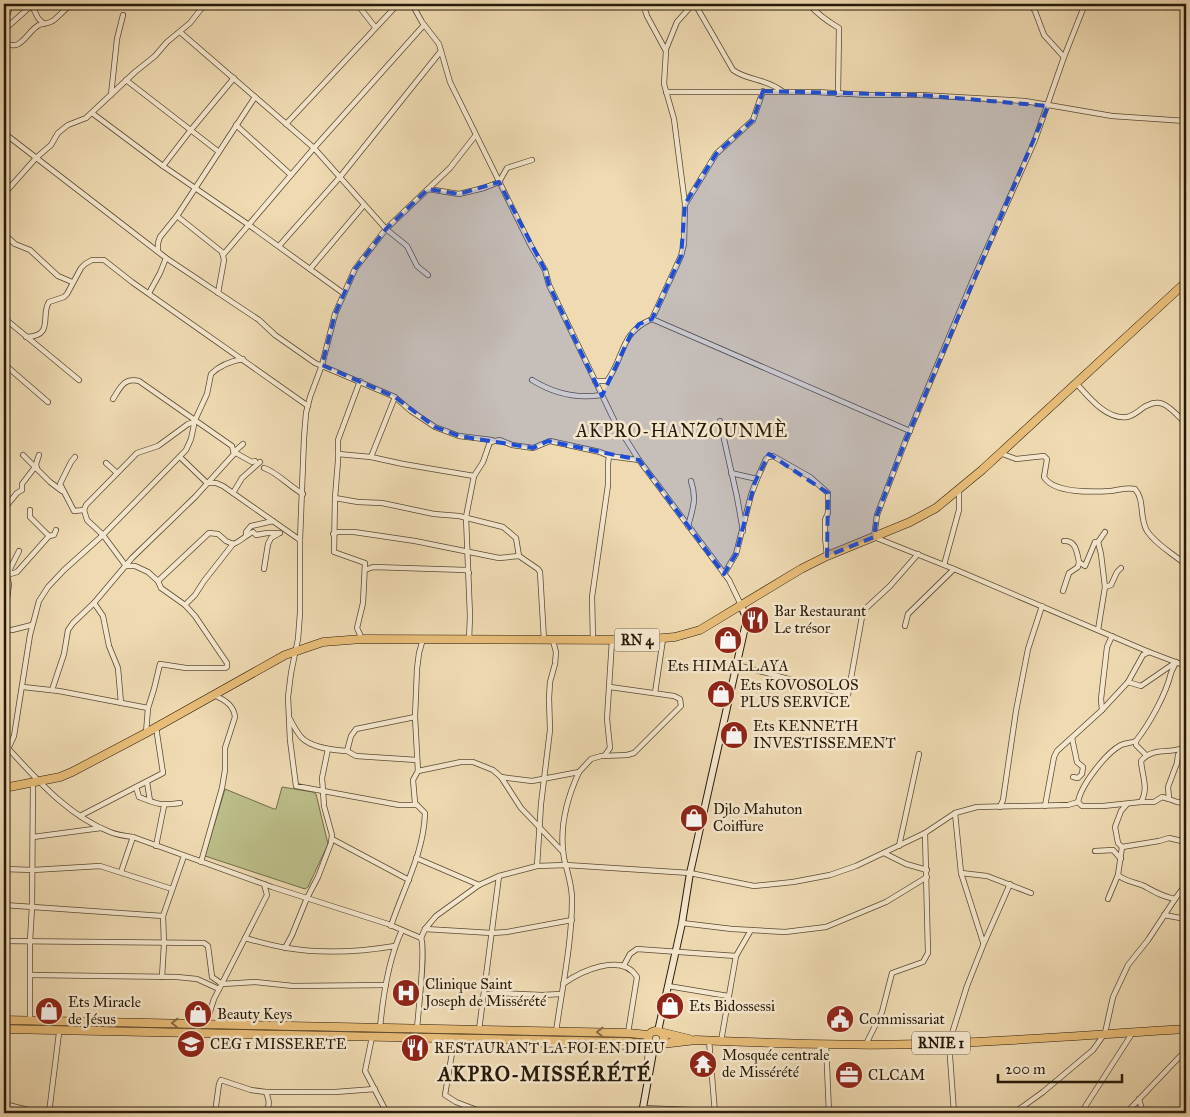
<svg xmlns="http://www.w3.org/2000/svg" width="1190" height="1117" font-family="'IM FELL Great Primer',serif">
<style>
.green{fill:#bcbe89;stroke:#716c4a}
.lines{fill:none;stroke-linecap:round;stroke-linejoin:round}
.minor-casing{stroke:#584a34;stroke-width:6}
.secondary-casing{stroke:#261a0a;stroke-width:8}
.primary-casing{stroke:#261a0a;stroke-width:9}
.trunk-casing{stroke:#261a0a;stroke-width:9}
.minor{stroke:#f5e7cd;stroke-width:4.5}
.secondary{stroke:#f5e7cd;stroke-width:6}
.primary{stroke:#e8bd79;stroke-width:8}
.trunk{stroke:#e8bd79;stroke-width:8}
.oneway{stroke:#876c42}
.marked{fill:#1d4ed8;fill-opacity:0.2;stroke:#1d4ed8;stroke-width:4;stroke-dasharray:10 6;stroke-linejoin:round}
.labels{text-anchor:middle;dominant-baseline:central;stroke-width:5;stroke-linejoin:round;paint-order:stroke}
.shield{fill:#f5e7cd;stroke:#645844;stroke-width:1}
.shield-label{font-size:14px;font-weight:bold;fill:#261a0a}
.poi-label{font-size:15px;fill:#261a0a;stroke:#f5e7cd;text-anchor:start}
.quarter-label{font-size:18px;letter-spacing:1px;fill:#261a0a;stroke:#f5e7cd}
.district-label{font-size:20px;font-weight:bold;letter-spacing:1px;fill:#261a0a;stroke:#f5e7cd}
</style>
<rect width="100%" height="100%" fill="#efdab2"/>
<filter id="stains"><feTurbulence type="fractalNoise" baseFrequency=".004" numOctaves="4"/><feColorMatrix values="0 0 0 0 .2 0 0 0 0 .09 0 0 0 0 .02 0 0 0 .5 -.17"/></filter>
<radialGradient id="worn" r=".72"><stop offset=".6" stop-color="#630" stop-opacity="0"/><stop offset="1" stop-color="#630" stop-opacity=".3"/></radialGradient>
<polygon class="green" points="282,787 313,792 316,794 328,844 308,887 305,889 205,856 225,789 274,809 276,809"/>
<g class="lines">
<defs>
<g id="minor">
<polyline points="31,4 38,18 44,24"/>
<polyline points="290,4 291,6"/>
<polyline points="357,4 375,27"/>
<polyline points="412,4 422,22 439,44 450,82 531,246 545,270 549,285 615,422 639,460 729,580 741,605"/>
<path d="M695,4L733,70C748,81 765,78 782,91"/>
<path d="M809,4C818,15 827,21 839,28L838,94"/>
<polyline points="1030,4 1035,11 1044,35 1064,57"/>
<polyline points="1085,4 1064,57 1035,140 972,282 905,442 877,515 874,537 954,569 1149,652 1186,666"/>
<polyline points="4,24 11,4"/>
<polyline points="4,30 32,5"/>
<polyline points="180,32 314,148 386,229 407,246 417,266 428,275"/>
<path d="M4,41C20,55 27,31 39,25C44,23 49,24 54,20C60,15 65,9 72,4"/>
<polyline points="666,49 677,22 693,4"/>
<polyline points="126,80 219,152"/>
<polyline points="666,92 816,92 868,95 920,95 1025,101 1112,116 1186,121"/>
<polyline points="111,95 117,39 123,15"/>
<polyline points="92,113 163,166 249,225 343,293"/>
<polyline points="286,124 398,4"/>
<polyline points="236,125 291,175"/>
<polyline points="4,133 166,258 259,320 275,335 315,363 395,397 411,411 435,427 459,436 492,440"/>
<polyline points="163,166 190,131 234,78"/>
<polyline points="428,189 459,194 484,188 499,182 507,168 532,160"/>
<polyline points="4,194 36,158 51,145 58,133 68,125 86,118 135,72 155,56 167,42 190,23 205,4"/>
<polyline points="686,203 716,154 753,120 763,91"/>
<polyline points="177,216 222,252 224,260 218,293"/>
<polyline points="4,234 15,244 30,250 58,276 72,282"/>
<polyline points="279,246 340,177 441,51"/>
<polyline points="158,251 158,243 160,237 177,216 255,97"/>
<polyline points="223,255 314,148 424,25"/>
<polyline points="310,269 364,205"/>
<polyline points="149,293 160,273 166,258"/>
<polyline points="4,318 79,380"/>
<polyline points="652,319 910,431"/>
<path d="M26,337C55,336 40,315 49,302L64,297L67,294L81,268L85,264L92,260H104L132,282L308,406"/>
<polyline points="4,364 48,402"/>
<path d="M532,380C553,393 576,399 601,395"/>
<polyline points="360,381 338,440 338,461 335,498 358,502 382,503 434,514 459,516 503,527 516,538 519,556 538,569 540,572 544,640"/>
<path d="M595,381H607C625,357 619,333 652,319L681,256L684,244L685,204L674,119L664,84L666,51L647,16L643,4"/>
<path d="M1076,383C1088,396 1106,420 1127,417C1133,416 1139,411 1144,407C1150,404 1156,401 1163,404C1171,407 1180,418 1186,424"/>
<polyline points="720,421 737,497 743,531"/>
<polyline points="243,444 234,452 252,462 255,461"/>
<path d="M1000,453L1016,459L1044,456L1047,459L1044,477C1054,494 1094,492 1111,491C1119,490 1127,487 1135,489C1145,500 1139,518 1147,531C1156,545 1174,554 1186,565"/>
<polyline points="338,454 371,457 403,464 474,476"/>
<polyline points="23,455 50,482 62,491"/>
<polyline points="75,457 71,462 60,484 74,511 84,510"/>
<polyline points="180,457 207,483 216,483 223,486 300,540"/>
<polyline points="371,457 395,397"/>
<polyline points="106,463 117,473"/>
<path d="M264,468C277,472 290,487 303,494"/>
<polyline points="37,469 36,464 39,455"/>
<polyline points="731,473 757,479 766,459 768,457 773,456 810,477 828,493 828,513 825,520 825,537 827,556"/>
<polyline points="233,493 242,478 260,462"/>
<polyline points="335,498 334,552 365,563 363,603 357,628 362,639"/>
<polyline points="4,509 17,493 22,490 22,484 35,467"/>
<path d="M688,526C693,508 697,499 691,481"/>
<polyline points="4,532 5,530"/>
<polyline points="333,534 338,532 354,532 415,541 499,558 519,556"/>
<polyline points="246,535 246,532 251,526 273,521"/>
<polyline points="49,536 54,535 56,530"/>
<path d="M1064,541C1076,540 1077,553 1079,562L1085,566L1095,542H1098"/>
<polyline points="19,551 7,575 17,572 49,536 30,517 30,510"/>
<polyline points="4,556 10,570"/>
<polyline points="944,565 959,510 959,491"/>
<polyline points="4,567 9,584 4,622"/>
<polyline points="264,569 268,544 271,538 278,534"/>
<polyline points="365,570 373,567 466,570 469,573"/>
<polyline points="724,574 736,554 751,495 757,479"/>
<path d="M158,581L209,533L218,534L226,541L233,544C240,542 246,535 253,532L256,535L267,533H280"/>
<polyline points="1105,587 1111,585 1117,572 1121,568"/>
<polyline points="1063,591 1069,573 1078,567 1079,562"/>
<polyline points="94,603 103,616 109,646 118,668 121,703"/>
<polyline points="185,605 195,595 204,581 233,544"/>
<polyline points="905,626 908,614 954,569"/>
<polyline points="4,630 12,630 32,625"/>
<polyline points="1098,630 1105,587 1101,554 1098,542 1105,532"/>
<polyline points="469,640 470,616 466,517 474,476 483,462 490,442 500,440 512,445 533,448 550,441 600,452 609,456 639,460"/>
<polyline points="593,641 592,597 608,485 608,464 609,456"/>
<polyline points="737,665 848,695 863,611 890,586 918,554"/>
<polyline points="1128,682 1143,655 1149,652"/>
<polyline points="23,687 59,691 148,708"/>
<path d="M52,690L64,654L68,630L73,623L94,603L132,558L195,497L234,454L232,446L139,381C124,377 120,388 113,399"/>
<polyline points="655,693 663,639"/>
<polyline points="1102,710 1101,699 1107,647 1112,636"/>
<path d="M290,719C293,725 297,732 301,737C311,748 333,750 347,751L351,736L356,729L415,717"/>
<polyline points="146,733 148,708 154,689 160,664 186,668 225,668 227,667 227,663 195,616 185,605 161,588 158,581 148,572 135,566 126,566 103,535 87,520 84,510 86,505 137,453 158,446 188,424 194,422"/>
<polyline points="1072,738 1077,762 1083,767 1082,774 1078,778 1073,777"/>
<path d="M1136,741C1131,743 1126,743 1121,745C1106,753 1081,785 1078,802L1082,806H1103L1141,802"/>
<path d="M4,744C35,777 66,815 110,832C117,835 125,836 133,837L272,887L388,924L421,938C426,949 418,1013 417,1029"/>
<polyline points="1186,747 1183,748 1178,755 1177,763 1168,787 1169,799 1177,802 1186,803"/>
<path d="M8,749L14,736L30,635L39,601L48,587L64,570L103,535L186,450L191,439L195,420L207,394L211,374C220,365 231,361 243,359"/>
<polyline points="347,751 356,756 417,760"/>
<polyline points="605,755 610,748 607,719 612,640"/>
<path d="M1146,755L1136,745V741C1150,723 1166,694 1171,673C1172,669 1175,666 1176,662"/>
<polyline points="418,771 461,762 473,762 493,770 501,777 532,781 579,772 591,759 601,756 627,755 634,753 681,706 680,699 674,696 610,687"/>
<polyline points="501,777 521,808 563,852"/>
<polyline points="147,782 150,801"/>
<path d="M136,787L139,797C157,804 161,806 180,803"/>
<path d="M1169,799L1162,797L1154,802H1141C1149,788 1142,776 1141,761C1152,747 1168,754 1183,748"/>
<polyline points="417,805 399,805 296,786 290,740 288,697 291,673 298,639 300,613 300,540 304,438 306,413 310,397 322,365 335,314 355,269 386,229 450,168 475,136"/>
<polyline points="1045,806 1054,757 1057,751 1102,710 1128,682 1141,686 1176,662"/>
<polyline points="1000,807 1003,800 1016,711 1028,649 1042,606"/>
<polyline points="955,813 961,873 983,942"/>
<polyline points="80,816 163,773 156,727"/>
<polyline points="33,837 101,828"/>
<polyline points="332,839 409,880"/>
<polyline points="156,846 164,806"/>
<polyline points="899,846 919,754"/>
<polyline points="1122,847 1118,843 1115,827 1121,811 1127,804"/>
<polyline points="1095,851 1113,850 1121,859"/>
<polyline points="884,853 906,864 927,870"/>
<polyline points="416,858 479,885"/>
<path d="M201,862L222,788L225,770V748L235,717C234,705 224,699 213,695"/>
<polyline points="537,866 541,804 550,730 549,698 550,682 555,664 556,652 553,641"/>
<polyline points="4,869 33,870 100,866 172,889"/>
<polyline points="121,872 133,837"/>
<polyline points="961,873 987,876 1031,893"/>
<polyline points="1108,899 1118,875"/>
<path d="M1175,899C1163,897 1155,892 1144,886C1136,882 1126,882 1118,875L1122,847L1159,841L1169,838L1186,842"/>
<polyline points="4,905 163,916"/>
<polyline points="1164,915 1186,919"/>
<polyline points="682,923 732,929 785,932 826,927 886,902 927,877"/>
<path d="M391,926C403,889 424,853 425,813L415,803L413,780L418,771L415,717L417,669L419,653L423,639"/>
<polyline points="425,929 492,933 507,932 572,920"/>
<path d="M245,938C259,942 273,946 287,948C323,954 359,952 395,946"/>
<polyline points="421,938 425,929 436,916 479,885 499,876 537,866 566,865 690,873 754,886 793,882 830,875 856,866 925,833 955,813 977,807 1068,805 1078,802"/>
<polyline points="4,941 204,943 208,946 212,977 222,984 255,982 293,986 386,985"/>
<polyline points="285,948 292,935 307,898 318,877 331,843 332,835 324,806 323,791 322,778 328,749"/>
<polyline points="624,965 630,954 637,949 736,956"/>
<polyline points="31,975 177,977 197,979 219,989"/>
<polyline points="162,977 164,944 163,916 184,856"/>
<path d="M563,984C581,971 622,952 637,977L628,1033"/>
<polyline points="668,986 728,996"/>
<polyline points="484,995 496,993 542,995 561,994"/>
<polyline points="30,1020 30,941 32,907 33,782"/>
<polyline points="206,1024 214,999 267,895 264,884"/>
<path d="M380,1028C383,995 388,960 402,930"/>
<polyline points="479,1030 499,876"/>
<path d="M556,1032C562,988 572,943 572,899C572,884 567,872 564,858C559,829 567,798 579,772"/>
<polyline points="372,1037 365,1071 387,1113"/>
<polyline points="709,1040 715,1113"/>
<polyline points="454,1041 445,1095 456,1102 485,1113"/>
<polyline points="721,1041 736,956 751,930"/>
<polyline points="826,1043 829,1113"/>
<polyline points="535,1044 641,1047 648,1051 647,1062 650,1067"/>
<polyline points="866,1044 882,1012 892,973 923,962 928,953 925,833"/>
<polyline points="1139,1099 1143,1113"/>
<polyline points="4,1104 36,1112 49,1113"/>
<polyline points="643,1108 715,1111"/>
<polyline points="49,1113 59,1033"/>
<polyline points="215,1113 219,1084 221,1080 251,1090 266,1092 335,1092 375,1089"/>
<path d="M264,1113C271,1106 269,1100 266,1092"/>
<polyline points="954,1113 949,1043 967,986 984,943 1010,884"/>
<polyline points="1014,1113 1043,1092 1093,1050 1105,1033 1113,997 1128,965 1148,940 1175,899 1186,884"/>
<polyline points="1081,1113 1133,1032"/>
<polyline points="1126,1113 1186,1050"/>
</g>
<g id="secondary">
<polyline points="658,1031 682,923 690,873 745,627 745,615 741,605"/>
<polyline points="642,1113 654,1047"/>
</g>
<polyline id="primary" points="4,788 60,777 72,772 146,733 285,655 323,642 362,639 641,640 675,637 700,630 801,569 827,556 910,522 936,508 982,470 1186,282"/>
<g id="trunk">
<polyline points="4,1020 628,1033 648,1035"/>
<polyline points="4,1029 629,1042 650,1045"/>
<circle cx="656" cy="1039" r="8"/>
<polyline points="660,1032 689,1039"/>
<path d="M662,1044L696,1040C771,1043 846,1046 921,1044C1009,1042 1098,1034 1186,1029"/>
</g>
</defs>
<use href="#minor" class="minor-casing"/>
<use href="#secondary" class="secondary-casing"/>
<use href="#primary" class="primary-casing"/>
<use href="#trunk" class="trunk-casing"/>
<use href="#minor" class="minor"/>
<use href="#secondary" class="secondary"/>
<use href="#primary" class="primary"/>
<use href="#trunk" class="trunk"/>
</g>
<defs><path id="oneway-chevron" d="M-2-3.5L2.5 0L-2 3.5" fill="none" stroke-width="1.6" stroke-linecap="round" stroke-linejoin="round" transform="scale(1.25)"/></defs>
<g class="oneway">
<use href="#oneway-chevron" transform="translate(175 1023) rotate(-179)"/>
<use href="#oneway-chevron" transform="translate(600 1032) rotate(-179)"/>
</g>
<path class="marked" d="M763,91L920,95L1048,106L905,442L877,515L874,537L827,556L828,493L769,454L755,482L736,554L724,574L639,460L548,441L533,448L459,436L435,427L395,397L322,365L335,314L355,269L386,229L428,189L459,194L499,182L545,270L549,285L602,396L630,336L639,324L652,319L681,256L685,204L716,154L753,120Z"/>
<defs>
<symbol id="restaurant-disc" viewBox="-11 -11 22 22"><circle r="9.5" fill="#8f2418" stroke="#f5e7cd"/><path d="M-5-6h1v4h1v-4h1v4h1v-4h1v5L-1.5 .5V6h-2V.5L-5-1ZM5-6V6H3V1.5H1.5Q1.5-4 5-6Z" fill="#fff"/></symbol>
<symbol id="shop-disc" viewBox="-11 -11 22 22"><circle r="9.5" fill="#8f2418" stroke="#f5e7cd"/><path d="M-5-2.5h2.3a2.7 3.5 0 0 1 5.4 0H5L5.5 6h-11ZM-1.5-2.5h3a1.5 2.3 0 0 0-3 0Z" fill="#fff"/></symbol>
<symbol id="hospital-disc" viewBox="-11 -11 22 22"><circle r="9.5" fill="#8f2418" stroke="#f5e7cd"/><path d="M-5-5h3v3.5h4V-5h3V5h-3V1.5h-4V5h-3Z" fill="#fff"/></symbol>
<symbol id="civic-disc" viewBox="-11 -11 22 22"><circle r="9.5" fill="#8f2418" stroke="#f5e7cd"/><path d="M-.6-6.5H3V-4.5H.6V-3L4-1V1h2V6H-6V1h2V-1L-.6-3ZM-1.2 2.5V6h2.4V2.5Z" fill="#fff"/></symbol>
<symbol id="school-disc" viewBox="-11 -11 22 22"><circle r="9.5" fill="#8f2418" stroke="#f5e7cd"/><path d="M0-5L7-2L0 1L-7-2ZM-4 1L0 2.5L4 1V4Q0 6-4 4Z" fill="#fff"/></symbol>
<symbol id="temple-disc" viewBox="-11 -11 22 22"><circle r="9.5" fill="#8f2418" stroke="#f5e7cd"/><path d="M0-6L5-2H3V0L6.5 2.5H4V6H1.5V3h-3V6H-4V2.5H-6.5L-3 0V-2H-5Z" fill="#fff"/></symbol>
<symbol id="office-disc" viewBox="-11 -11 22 22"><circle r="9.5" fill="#8f2418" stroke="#f5e7cd"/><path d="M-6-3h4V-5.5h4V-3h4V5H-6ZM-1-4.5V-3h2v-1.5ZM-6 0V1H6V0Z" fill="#fff"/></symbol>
</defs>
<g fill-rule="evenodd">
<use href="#restaurant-disc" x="739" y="604" width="32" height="32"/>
<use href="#shop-disc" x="712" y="624" width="32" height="32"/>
<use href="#shop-disc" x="705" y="678" width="32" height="32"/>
<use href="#shop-disc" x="718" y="719" width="32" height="32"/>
<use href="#shop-disc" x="678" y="802" width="32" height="32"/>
<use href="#hospital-disc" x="390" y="977" width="32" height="32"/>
<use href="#shop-disc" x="654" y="990" width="32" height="32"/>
<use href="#shop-disc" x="33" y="995" width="32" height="32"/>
<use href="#shop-disc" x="182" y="998" width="32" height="32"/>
<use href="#civic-disc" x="824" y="1003" width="32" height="32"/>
<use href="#school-disc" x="175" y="1028" width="32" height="32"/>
<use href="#restaurant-disc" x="399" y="1032" width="32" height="32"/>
<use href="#temple-disc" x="687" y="1048" width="32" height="32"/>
<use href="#office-disc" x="833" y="1059" width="32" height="32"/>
</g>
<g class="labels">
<g class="shield">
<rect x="614.5" y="628.5" width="45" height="23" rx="4"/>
<rect x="912" y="1031.5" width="58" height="23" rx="4"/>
</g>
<g class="shield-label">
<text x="637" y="640">RN 4</text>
<text x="941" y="1043">RNIE 1</text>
</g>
<g class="poi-label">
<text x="774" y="611">Bar Restaurant<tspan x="774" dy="17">Le trésor</tspan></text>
<text x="728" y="666" text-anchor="middle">Ets HIMALLAYA</text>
<text x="740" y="685">Ets KOVOSOLOS<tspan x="740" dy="17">PLUS SERVICE</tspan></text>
<text x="753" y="726">Ets KENNETH<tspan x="753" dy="17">INVESTISSEMENT</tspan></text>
<text x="713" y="809">Djlo Mahuton<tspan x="713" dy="17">Coiffure</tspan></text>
<text x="425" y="984">Clinique Saint<tspan x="425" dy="17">Joseph de Missérété</tspan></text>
<text x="68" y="1002">Ets Miracle<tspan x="68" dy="17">de Jésus</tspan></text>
<text x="689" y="1006">Ets Bidossessi</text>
<text x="217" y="1014">Beauty Keys</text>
<text x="859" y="1019">Commissariat</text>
<text x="210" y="1044">CEG 1 MISSERETE</text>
<text x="434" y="1048">RESTAURANT LA FOI EN DIEU</text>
<text x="722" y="1055">Mosquée centrale<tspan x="722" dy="17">de Missérété</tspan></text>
<text x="868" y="1075">CLCAM</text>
</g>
<g class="quarter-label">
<text x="682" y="431">AKPRO-HANZOUNMÈ</text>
</g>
<g class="district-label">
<text x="545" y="1074">AKPRO-MISSÉRÉTÉ</text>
</g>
</g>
<rect width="1190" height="1117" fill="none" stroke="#efdab2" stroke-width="20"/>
<rect x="5" y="5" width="1180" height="1107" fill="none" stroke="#261a0a" stroke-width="2.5"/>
<rect x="10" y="10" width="1170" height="1097" fill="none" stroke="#261a0a"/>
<path d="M998 1074v8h124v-8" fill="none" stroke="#261a0a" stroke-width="2.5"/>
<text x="1005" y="1074" font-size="15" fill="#261a0a" stroke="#f5e7cd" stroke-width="4" paint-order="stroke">200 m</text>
<rect width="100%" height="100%" filter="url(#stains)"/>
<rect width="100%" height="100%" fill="url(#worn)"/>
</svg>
